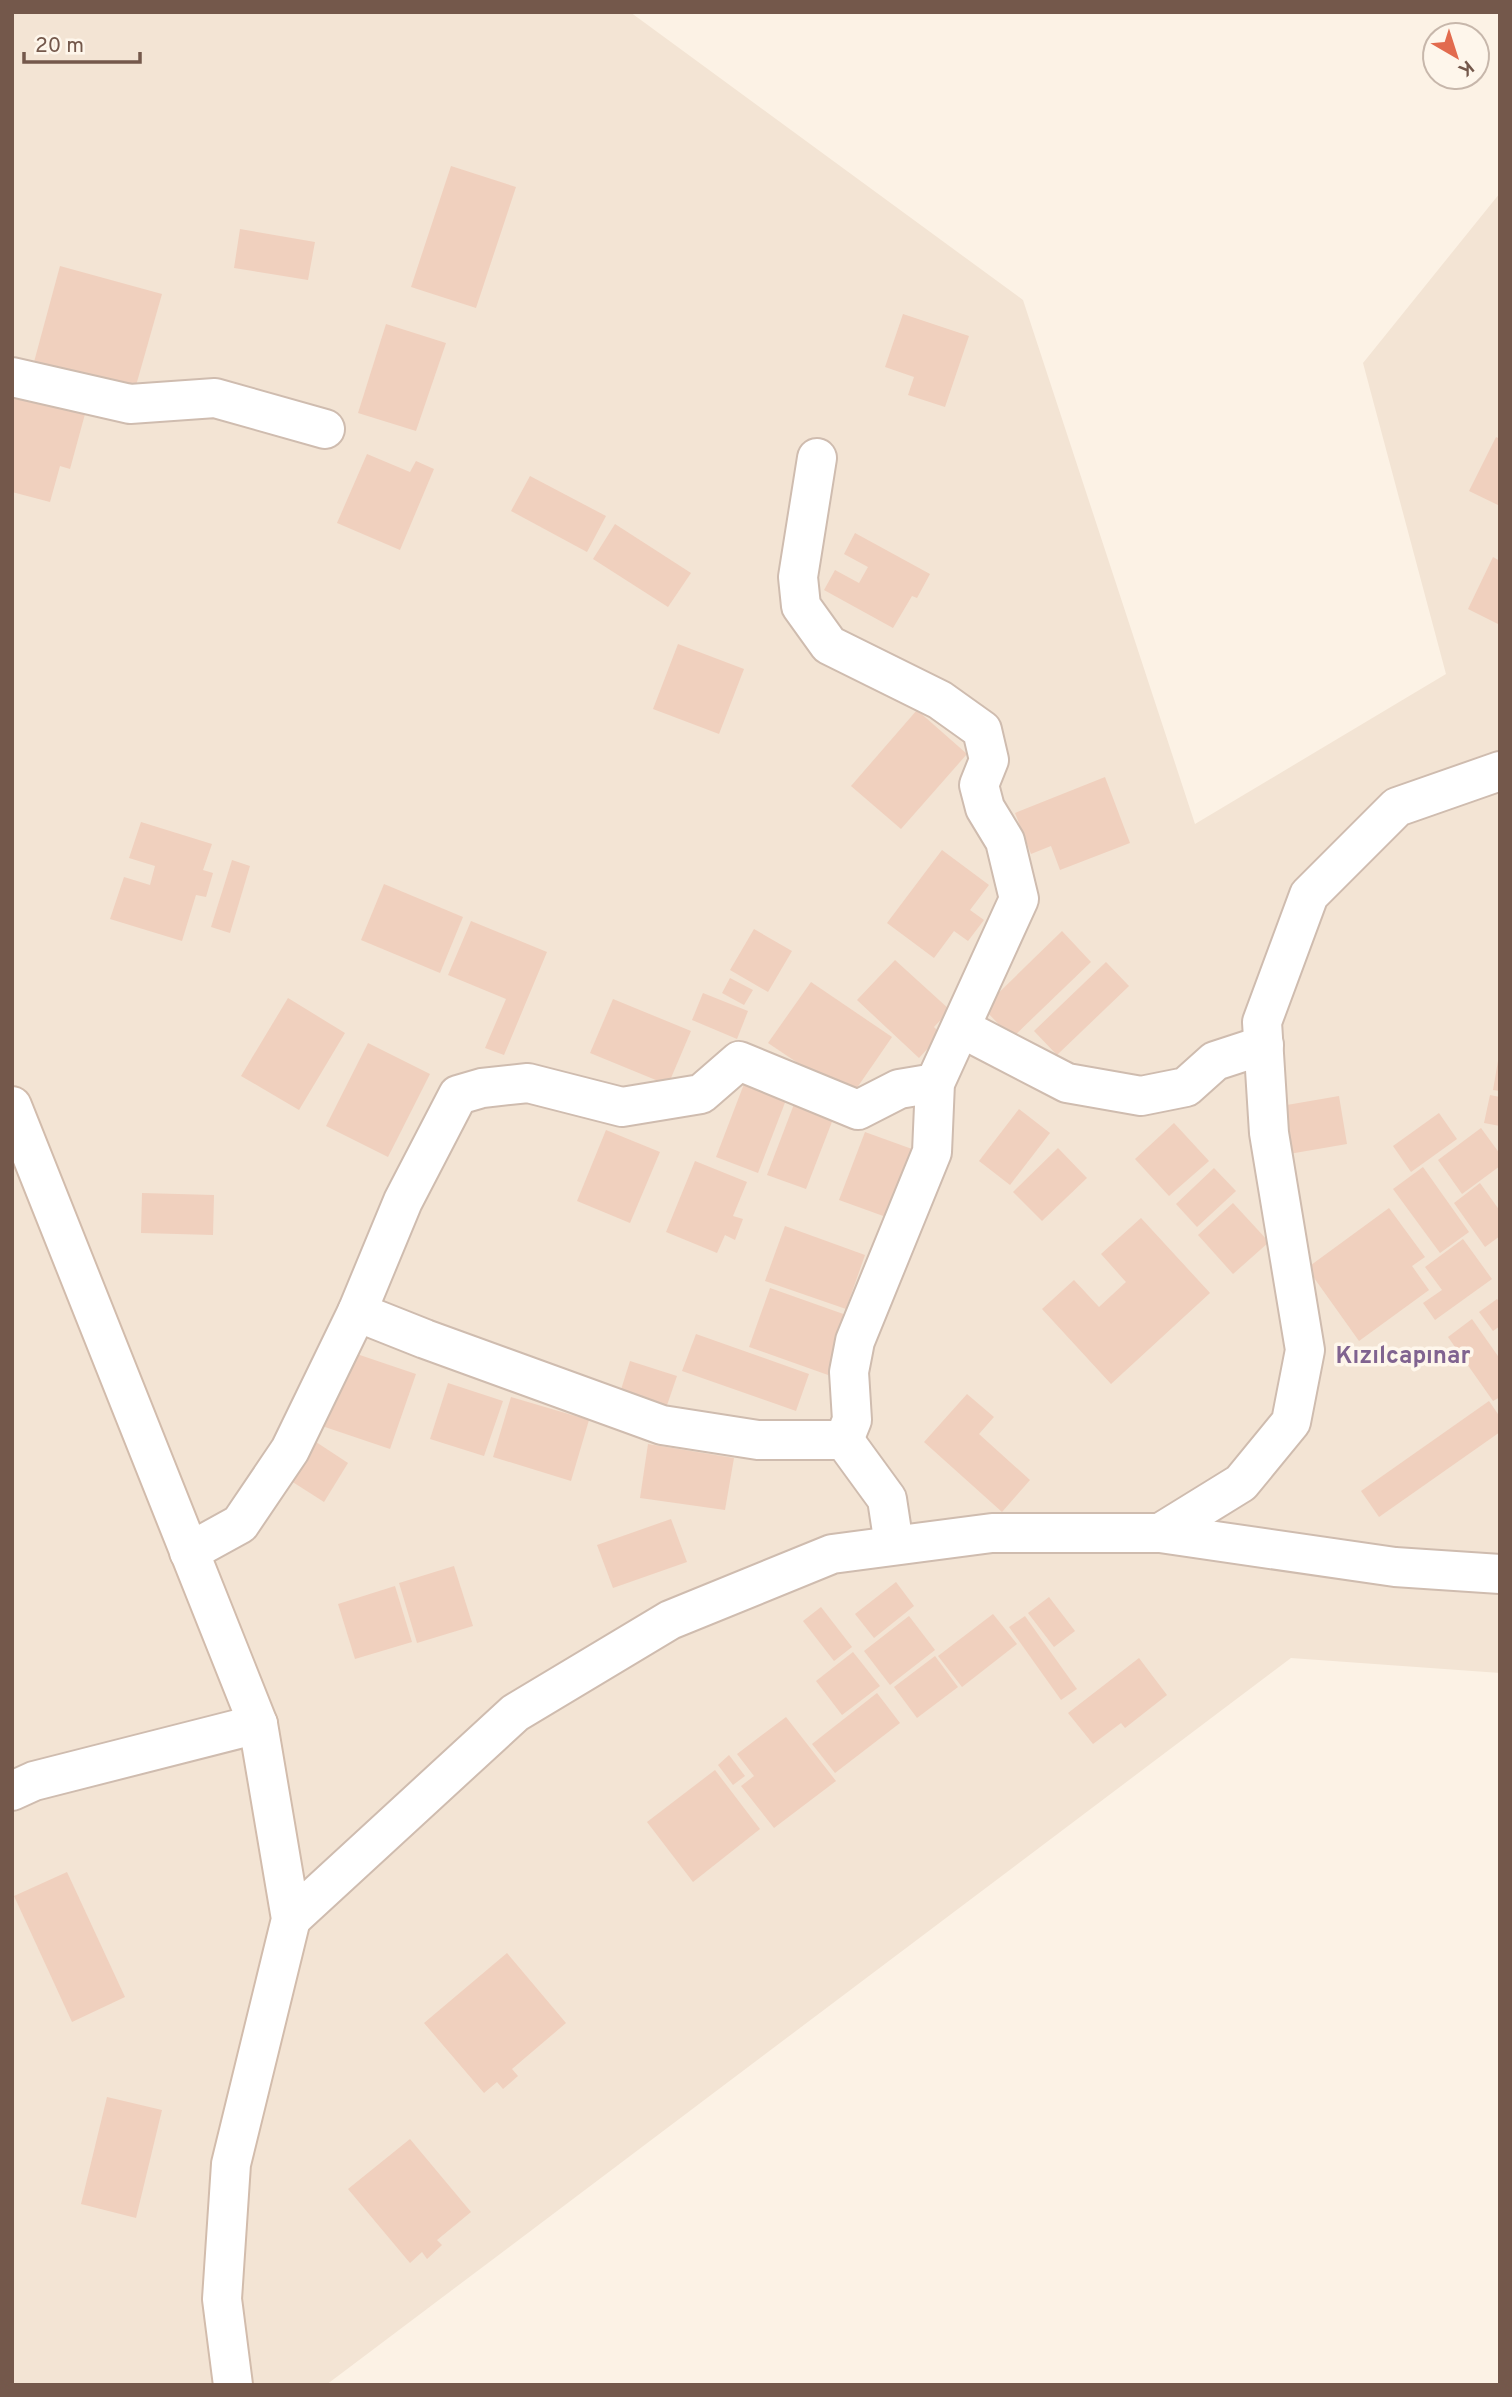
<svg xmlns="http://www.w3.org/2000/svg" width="1512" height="2397" font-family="Overpass,sans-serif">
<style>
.residential{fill:#f3e4d4}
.building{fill:#f0d0be}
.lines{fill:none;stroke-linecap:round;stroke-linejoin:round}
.street-casing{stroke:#cfbcaf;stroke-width:42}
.secondary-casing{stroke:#d2bcac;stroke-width:42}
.street{stroke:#fff;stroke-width:38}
.secondary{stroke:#fff;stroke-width:38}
.labels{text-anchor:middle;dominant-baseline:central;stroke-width:7;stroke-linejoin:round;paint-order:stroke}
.quarter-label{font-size:24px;font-weight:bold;fill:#806390;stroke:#fef6eb}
</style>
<rect width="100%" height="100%" fill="#fcf2e5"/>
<polygon class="residential" points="12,12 630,12 1023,300 1195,824 1446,674 1363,363 1500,193 1500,1673 1291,1658 326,2385 12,2385"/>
<g class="building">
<polygon points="451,166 516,187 476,308 411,287"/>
<polygon points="240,229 315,242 308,280 234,268"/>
<polygon points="60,266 162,294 135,389 34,362"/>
<polygon points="903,314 969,336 945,407 908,395 914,377 885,367"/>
<polygon points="386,324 446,343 416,431 358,413"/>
<polygon points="12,394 85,414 70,469 60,466 50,502 12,492"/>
<polygon points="1496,437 1500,439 1500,506 1469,491"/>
<polygon points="367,454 410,472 416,461 434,469 400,550 337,523"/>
<polygon points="530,476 606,516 587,552 511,511"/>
<polygon points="615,524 691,573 668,607 593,559"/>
<polygon points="855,533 930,574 917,598 912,596 893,628 824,590 835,570 859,583 868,567 844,554"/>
<polygon points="1493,557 1500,561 1500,625 1468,609"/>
<polygon points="678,644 744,669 719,734 653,709"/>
<polygon points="917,710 967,754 901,829 851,786"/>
<polygon points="1105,777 1130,843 1060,870 1051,846 1031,854 1015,813"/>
<polygon points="141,822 212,844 203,870 213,873 206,897 196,895 182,941 110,919 124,877 150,885 155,866 129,858"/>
<polygon points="942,850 989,885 970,910 984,920 968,941 954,931 934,958 887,923"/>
<polygon points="232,860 250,866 230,933 211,927"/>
<polygon points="384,884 463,917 440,973 361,940"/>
<polygon points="471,921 547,952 504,1055 485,1048 506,999 448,975"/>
<polygon points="754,929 792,951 768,992 730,970"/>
<polygon points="1062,931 1091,962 1012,1038 983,1008"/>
<polygon points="895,960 950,1010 934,1027 941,1034 919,1058 857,1000"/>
<polygon points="1106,962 1129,986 1057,1055 1034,1031"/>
<polygon points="730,978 753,990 744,1005 722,993"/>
<polygon points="811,982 892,1037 850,1098 768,1043"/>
<polygon points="703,993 748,1011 737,1039 692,1020"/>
<polygon points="288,998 345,1033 299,1110 241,1076"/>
<polygon points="613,999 691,1031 668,1085 590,1053"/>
<polygon points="368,1043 430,1074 388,1157 326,1126"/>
<polygon points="1498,1061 1500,1061 1500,1091 1493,1090"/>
<polygon points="744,1084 786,1100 758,1173 716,1157"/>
<polygon points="1490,1095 1500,1097 1500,1126 1484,1123"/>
<polygon points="1339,1096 1347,1144 1289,1154 1281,1106"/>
<polygon points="796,1099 835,1114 806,1189 767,1175"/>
<polygon points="1019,1109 1050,1133 1010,1185 979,1161"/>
<polygon points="1439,1113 1457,1139 1411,1172 1393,1146"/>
<polygon points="1174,1123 1209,1161 1169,1196 1135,1159"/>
<polygon points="1481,1128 1500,1154 1500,1166 1462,1194 1438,1160"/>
<polygon points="606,1130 660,1152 630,1223 577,1201"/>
<polygon points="865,1132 912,1149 886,1217 839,1200"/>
<polygon points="1058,1148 1087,1178 1042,1221 1013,1192"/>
<polygon points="695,1161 747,1182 733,1216 743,1219 735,1240 725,1235 717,1253 666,1232"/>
<polygon points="1423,1167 1469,1232 1440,1253 1393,1189"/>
<polygon points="1214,1168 1236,1191 1197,1227 1176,1204"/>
<polygon points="1480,1183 1500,1211 1500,1236 1485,1247 1454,1203"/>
<polygon points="142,1193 214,1195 213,1235 141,1233"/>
<polygon points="1233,1203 1269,1242 1233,1274 1198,1235"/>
<polygon points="1389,1208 1425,1257 1412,1266 1429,1290 1359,1341 1307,1268"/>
<polygon points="1141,1218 1210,1293 1111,1384 1042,1309 1074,1280 1099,1307 1126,1282 1101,1254"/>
<polygon points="785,1226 865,1255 846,1309 765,1281"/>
<polygon points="1463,1239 1492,1279 1435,1320 1423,1303 1442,1290 1425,1267"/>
<polygon points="770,1288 849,1316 828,1375 749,1347"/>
<polygon points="1497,1299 1500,1303 1500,1326 1493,1331 1479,1312"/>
<polygon points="1472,1319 1500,1359 1500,1397 1493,1401 1448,1337"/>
<polygon points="696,1334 809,1374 796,1411 682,1371"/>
<polygon points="342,1349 416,1374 390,1449 316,1424"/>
<polygon points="630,1361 677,1376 664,1414 618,1399"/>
<polygon points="448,1383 503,1401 484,1456 430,1439"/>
<polygon points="967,1394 994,1417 979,1434 1030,1480 1002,1512 924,1442"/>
<polygon points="511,1397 589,1420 571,1481 493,1457"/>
<polygon points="1489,1401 1500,1417 1500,1432 1379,1517 1361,1491"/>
<polygon points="313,1440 348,1463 324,1502 288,1479"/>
<polygon points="648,1444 734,1458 725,1510 640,1498"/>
<polygon points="671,1519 687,1562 613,1588 597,1545"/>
<polygon points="454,1566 473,1626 417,1643 399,1583"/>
<polygon points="896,1582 914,1606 874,1638 855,1614"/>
<polygon points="395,1586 412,1642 355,1659 338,1604"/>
<polygon points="1049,1597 1075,1631 1054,1647 1028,1613"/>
<polygon points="821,1607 852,1647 834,1661 803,1621"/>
<polygon points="993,1614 1017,1644 962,1687 938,1656"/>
<polygon points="909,1616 935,1650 890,1685 864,1651"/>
<polygon points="1025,1616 1077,1689 1061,1700 1009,1627"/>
<polygon points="853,1652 880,1686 842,1715 816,1681"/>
<polygon points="935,1656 958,1687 917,1718 894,1687"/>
<polygon points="1139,1658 1167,1695 1125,1728 1121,1723 1093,1744 1068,1713"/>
<polygon points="877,1693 900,1723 835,1773 812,1744"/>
<polygon points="786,1717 836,1781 774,1828 741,1786 754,1776 737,1754"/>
<polygon points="729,1755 745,1776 733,1785 718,1765"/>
<polygon points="715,1770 760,1829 693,1882 647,1822"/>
<polygon points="67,1872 125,1997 72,2022 14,1896"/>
<polygon points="507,1953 566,2023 512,2069 518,2076 503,2089 497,2082 484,2093 424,2023"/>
<polygon points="107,2097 162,2110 136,2218 81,2204"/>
<polygon points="410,2139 471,2212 437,2240 442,2245 427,2259 422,2252 410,2263 348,2189"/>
</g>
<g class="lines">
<defs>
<g id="street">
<polyline points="12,377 130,404 215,398 325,429"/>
<polyline points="817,458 798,577 801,606 829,645 940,700 982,730 989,760 979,785 985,808 1005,841 1019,899 935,1083 932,1152 855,1341 849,1372 852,1420 844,1440"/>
<polyline points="961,1028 1067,1083 1141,1096 1186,1087 1215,1061 1264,1045"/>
<polyline points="357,1312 425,1339 662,1425 758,1440 844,1440"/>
<polyline points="844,1440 887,1499 894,1545"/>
<polyline points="1160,1533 1395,1567 1500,1574"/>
<polyline points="189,1552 240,1524 290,1450 357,1312 403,1201 458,1095 482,1088 528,1083 622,1107 701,1094 739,1061 858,1110 899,1089 935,1083"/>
<polyline points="12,1791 34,1781 258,1724"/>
<polyline points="291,1919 515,1713 670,1620 832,1554 992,1533 1160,1533 1241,1483 1291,1422 1305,1350 1269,1133 1262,1022 1309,895 1397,807 1500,771"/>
</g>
<polyline id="secondary" points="12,1106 258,1724 291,1919 231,2164 222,2299 233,2385"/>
</defs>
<use href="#street" class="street-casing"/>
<use href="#secondary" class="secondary-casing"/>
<use href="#street" class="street"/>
<use href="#secondary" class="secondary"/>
</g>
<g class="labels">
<g class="quarter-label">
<text x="1403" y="1357">Kızılcapınar</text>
</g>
</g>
<rect width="1512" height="2397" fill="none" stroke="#74584b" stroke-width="28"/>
<g transform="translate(1456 56) rotate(141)"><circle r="33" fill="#fef6eb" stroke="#c7b7ab" stroke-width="2"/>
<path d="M0-5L12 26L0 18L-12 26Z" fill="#e26b4e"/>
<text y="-10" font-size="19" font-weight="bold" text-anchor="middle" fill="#74584b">K</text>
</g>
<path d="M24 52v10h116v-10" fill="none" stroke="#74584b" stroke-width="3.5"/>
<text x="35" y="52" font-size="21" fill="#74584b" stroke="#fef6eb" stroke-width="5" paint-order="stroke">20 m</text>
</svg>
